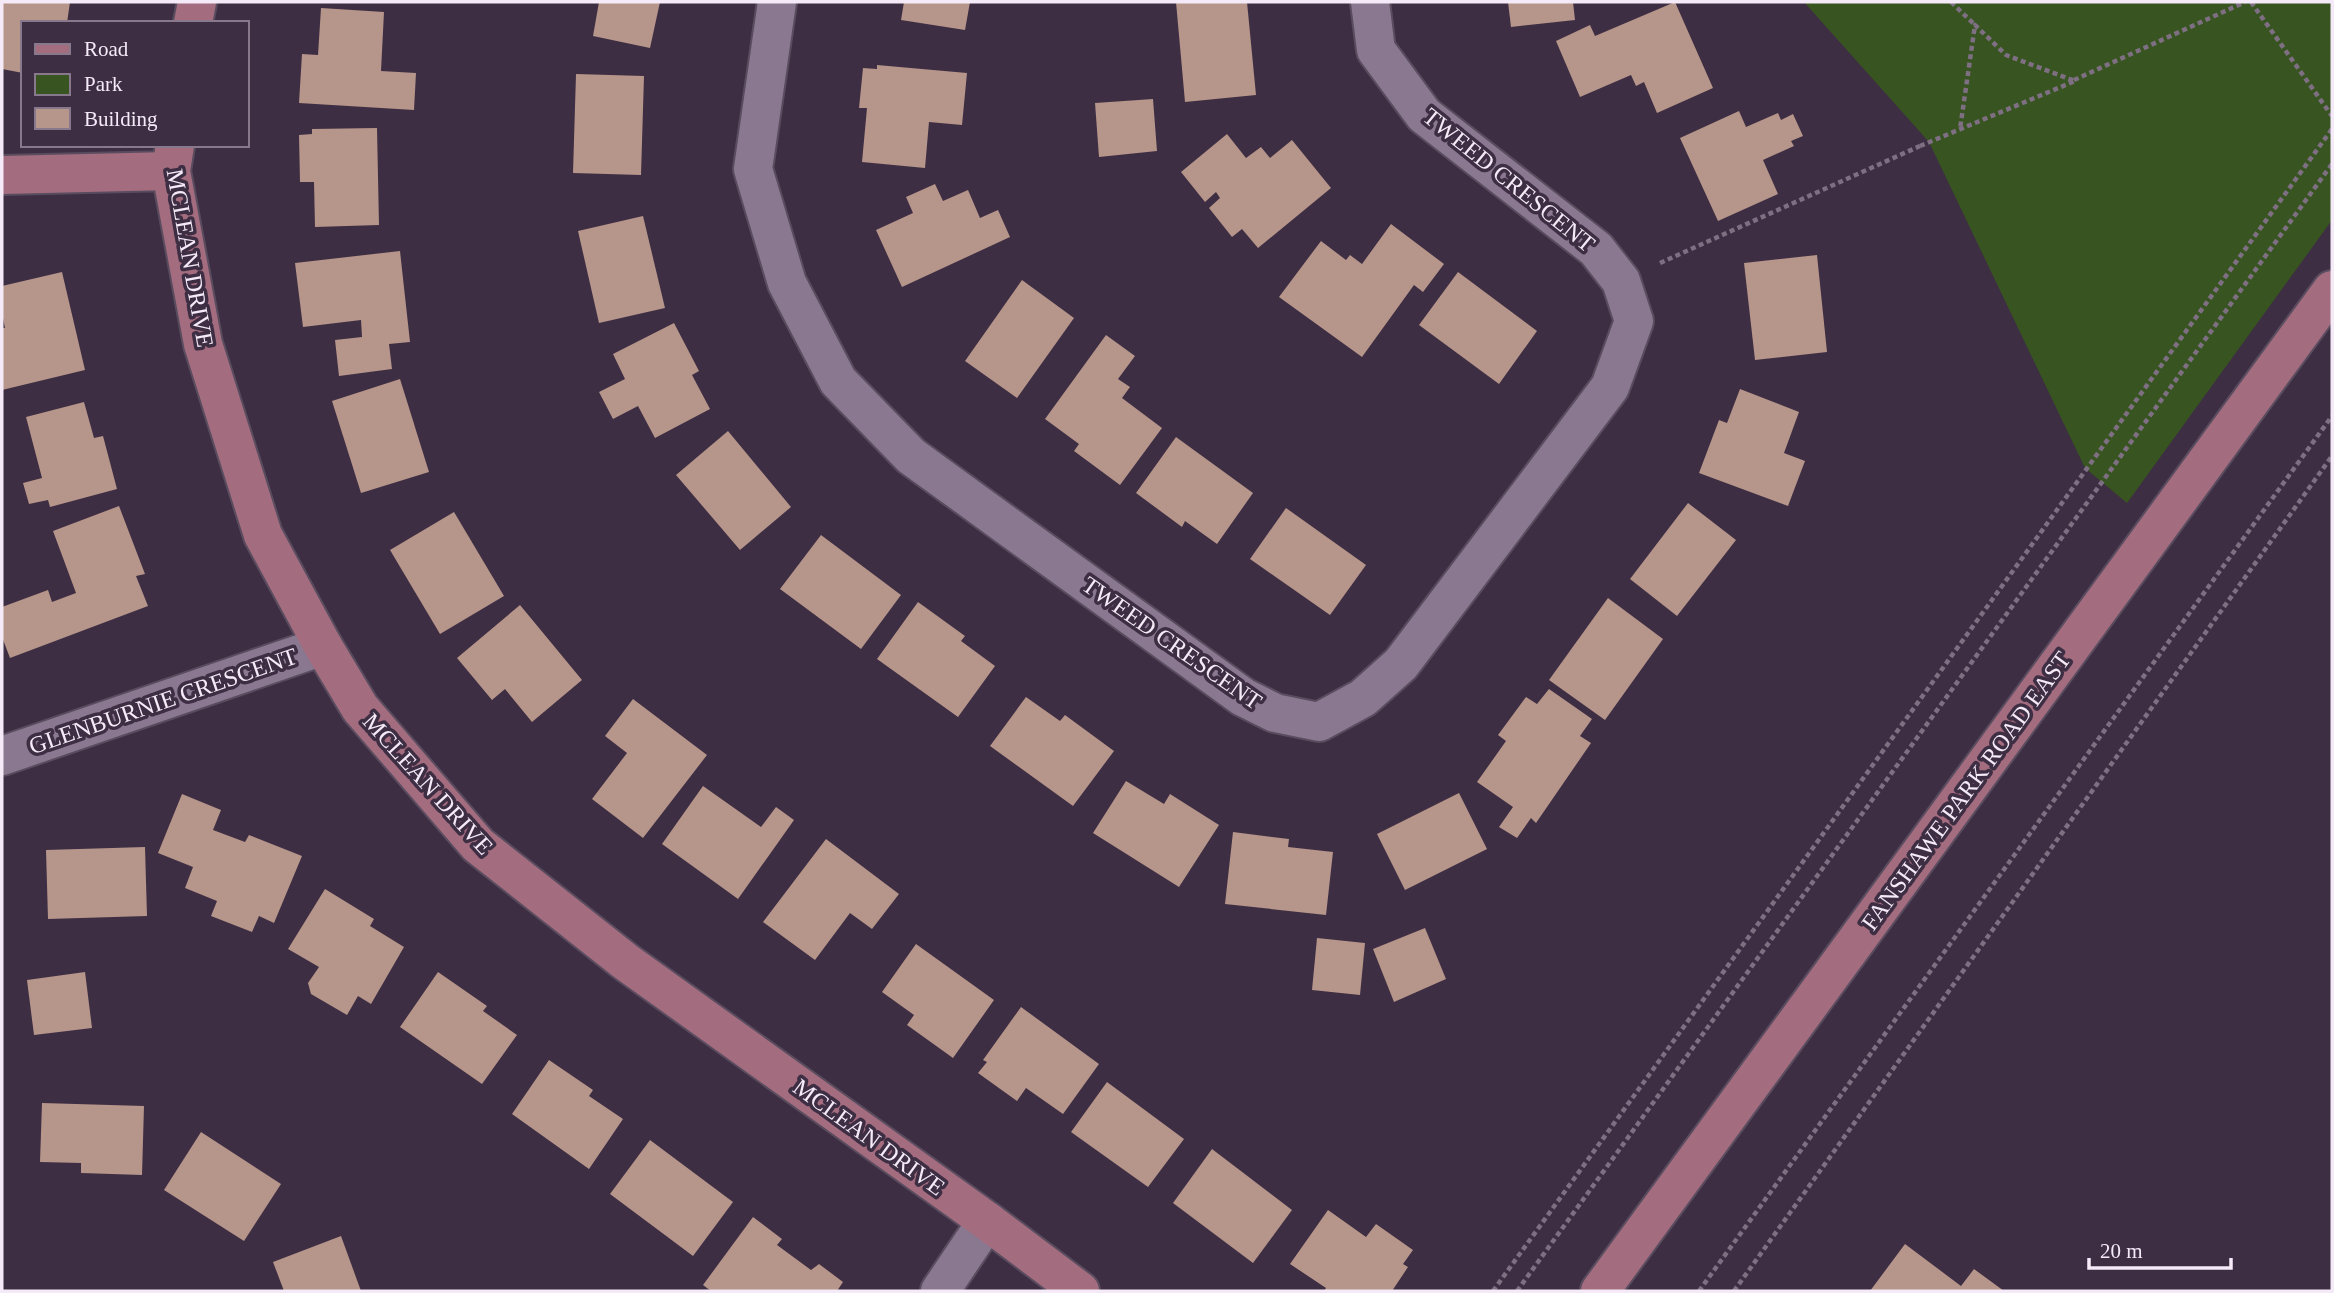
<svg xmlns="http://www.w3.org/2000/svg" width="2334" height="1293" font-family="'Times New Roman',serif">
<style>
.green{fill:#375421}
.building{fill:#b6958a}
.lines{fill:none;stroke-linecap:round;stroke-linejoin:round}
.street-casing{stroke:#5a4c5f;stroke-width:42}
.secondary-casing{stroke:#5a4c5f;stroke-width:42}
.path{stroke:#7e7082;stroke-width:4.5;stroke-dasharray:5 3.5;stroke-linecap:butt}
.street{stroke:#8a7891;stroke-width:38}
.secondary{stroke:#a36c7f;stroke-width:38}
.labels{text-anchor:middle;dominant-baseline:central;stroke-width:7;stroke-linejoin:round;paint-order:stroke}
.street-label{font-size:24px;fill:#f4eaf8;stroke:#3e2e43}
</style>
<rect width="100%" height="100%" fill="#3e2e43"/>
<polygon class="green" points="1804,2 2332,2 2332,220 2127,503 2085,468 1929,142"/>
<g class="building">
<polygon points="2,2 70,2 67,23 23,23 23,73 2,69"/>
<polygon points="599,2 660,2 650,48 593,36"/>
<polygon points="904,2 970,2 965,30 901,20"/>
<polygon points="1176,2 1247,2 1256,95 1185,102"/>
<polygon points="1508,2 1573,2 1575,20 1511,27"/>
<polygon points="1675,2 1713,88 1657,113 1644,82 1636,86 1631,75 1580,97 1556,41 1590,25 1595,36"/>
<polygon points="321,8 384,12 381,71 416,73 414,110 299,103 302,54 318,55"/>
<polygon points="877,65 967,73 962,125 929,122 925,168 862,162 867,108 859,108 863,68 877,69"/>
<polygon points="576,74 644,76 641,175 573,173"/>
<polygon points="1153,99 1157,151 1099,157 1095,103"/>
<polygon points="1739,111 1746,127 1778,113 1781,120 1793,114 1803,136 1791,141 1794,146 1763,160 1778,194 1718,221 1680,138"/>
<polygon points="377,128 379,225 315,227 314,182 300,182 299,135 312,134 312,129"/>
<polygon points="1227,134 1246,158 1261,147 1270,158 1292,140 1331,188 1258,248 1242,229 1232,237 1209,208 1220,198 1216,192 1205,202 1181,172"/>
<polygon points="935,184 943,201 968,190 980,218 998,210 1010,237 902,287 876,230 913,213 906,197"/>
<polygon points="643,216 665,308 599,323 578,231"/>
<polygon points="1391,224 1444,264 1423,292 1414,285 1362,357 1279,297 1321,241 1346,260 1350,255 1362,264"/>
<polygon points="400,251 410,342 389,344 392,369 339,376 335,340 362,337 361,320 303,327 295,263"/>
<polygon points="1817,255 1827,352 1755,360 1744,263"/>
<polygon points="62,272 85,370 2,390 2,328 5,328 2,313 2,286"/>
<polygon points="1458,272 1537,331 1499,384 1419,325"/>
<polygon points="1022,280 1074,318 1017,398 965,361"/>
<polygon points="674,323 699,371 692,375 710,409 655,438 638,406 613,419 599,392 625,379 613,354"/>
<polygon points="1106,335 1135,356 1118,379 1130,387 1122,398 1162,428 1120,485 1074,451 1079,444 1045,419"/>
<polygon points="400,379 429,472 361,493 332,401"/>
<polygon points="1740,389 1799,412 1784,453 1805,461 1788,506 1699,473 1719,420 1727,423"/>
<polygon points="84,402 94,438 103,436 117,489 50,507 48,500 29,504 23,483 42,478 26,417"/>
<polygon points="728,431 791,507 740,550 676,475"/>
<polygon points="1176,437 1253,493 1217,544 1185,521 1182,527 1136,493"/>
<polygon points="1688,503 1736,540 1677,616 1630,579"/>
<polygon points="119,506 145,574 136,576 148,606 10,658 2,637 2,607 48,590 52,602 76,593 53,531"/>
<polygon points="1286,508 1366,565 1330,615 1250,559"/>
<polygon points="454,512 504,596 440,634 390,550"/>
<polygon points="821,535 901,595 861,649 780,589"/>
<polygon points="1608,598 1663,639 1605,720 1549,680"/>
<polygon points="918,602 965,636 961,641 995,666 958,717 877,659"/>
<polygon points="520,605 582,680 532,722 505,689 492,700 457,658"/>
<polygon points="1549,689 1592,719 1580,736 1591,743 1536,823 1531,818 1517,838 1499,827 1513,807 1477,782 1506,741 1498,735 1526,697 1537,704"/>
<polygon points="1026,697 1060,721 1065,715 1114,751 1073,806 990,746"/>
<polygon points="633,699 707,755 643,838 592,799 627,753 605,736"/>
<polygon points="1126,781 1164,804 1170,794 1219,825 1179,887 1093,833"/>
<polygon points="703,786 761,827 776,807 794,820 738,899 662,844"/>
<polygon points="1459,793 1487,849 1405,890 1377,834"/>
<polygon points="182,794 221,810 213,830 245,842 249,835 302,856 274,923 259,916 252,932 211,916 217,901 185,888 193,867 158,853"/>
<polygon points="1233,832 1289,839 1288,847 1333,852 1326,915 1225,904"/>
<polygon points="826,839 899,894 872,929 850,913 815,960 763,922"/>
<polygon points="145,847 147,916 48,919 46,850"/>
<polygon points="325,889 374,919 370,926 404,947 371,1004 358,996 347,1015 311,994 308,983 319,967 288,949"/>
<polygon points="1425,928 1446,979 1394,1002 1373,949"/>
<polygon points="1317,938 1365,943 1360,995 1312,990"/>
<polygon points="916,944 994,1000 953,1058 907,1025 914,1015 882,992"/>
<polygon points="85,972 92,1028 34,1035 27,980"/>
<polygon points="438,972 487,1006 483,1011 517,1035 482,1084 400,1027"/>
<polygon points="1021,1007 1099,1064 1063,1114 1026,1088 1017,1101 978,1073 987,1062 983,1060"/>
<polygon points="549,1060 593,1090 589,1096 623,1119 589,1169 512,1114"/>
<polygon points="1107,1082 1184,1139 1148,1187 1071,1132"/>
<polygon points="42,1103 144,1106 142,1175 81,1173 81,1163 40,1162"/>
<polygon points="201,1132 281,1184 244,1241 164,1190"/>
<polygon points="650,1140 733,1202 693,1256 610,1194"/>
<polygon points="1212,1149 1292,1210 1253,1263 1173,1203"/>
<polygon points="1328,1210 1366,1237 1376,1224 1413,1250 1403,1264 1408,1267 1392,1291 1324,1291 1326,1288 1290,1264"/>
<polygon points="753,1217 782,1239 777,1245 811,1270 819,1264 843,1282 837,1291 711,1291 703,1285"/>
<polygon points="341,1236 361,1291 284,1291 273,1262"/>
<polygon points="1905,1244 1961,1286 1974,1269 2004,1291 1870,1291"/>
</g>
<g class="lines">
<defs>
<g id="street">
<polyline points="777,2 753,169 787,283 838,381 911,456 1243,697 1275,713 1319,722 1363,698 1401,664 1610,387 1634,321 1621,281 1596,249 1424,115 1376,50 1370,2"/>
<polyline points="2,756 323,646"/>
<polyline points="940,1291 987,1221"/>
</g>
<g id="secondary">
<polyline points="193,23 197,2"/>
<polyline points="175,145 171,171 203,344 263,535 323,646 360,708 478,845 626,962 987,1221 1080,1291"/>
<polyline points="2,175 171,171"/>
<polyline points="1600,1291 2332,290"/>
</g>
</defs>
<use href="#street" class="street-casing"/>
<use href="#secondary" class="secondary-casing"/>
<g class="path">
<polyline points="1951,2 1976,26"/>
<polyline points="2251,2 2332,116"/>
<polyline points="2074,80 2245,2"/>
<polyline points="1920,146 2075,81 2006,55 1975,25 1960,129"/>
<polyline points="1660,263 1920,146"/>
<polyline points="1493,1291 2332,129"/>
<polyline points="1517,1291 2332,164"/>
<polyline points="1699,1291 2332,416"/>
<polyline points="1734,1291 2332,456"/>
</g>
<use href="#street" class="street"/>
<use href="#secondary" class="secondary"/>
</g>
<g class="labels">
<g class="street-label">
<text transform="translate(1509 180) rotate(39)">TWEED CRESCENT</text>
<text transform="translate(190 258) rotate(80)">MCLEAN DRIVE</text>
<text transform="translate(1172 643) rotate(35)">TWEED CRESCENT</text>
<text transform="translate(163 701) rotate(-19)">GLENBURNIE CRESCENT</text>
<text transform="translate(428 784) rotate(48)">MCLEAN DRIVE</text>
<text transform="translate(1966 791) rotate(-54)">FANSHAWE PARK ROAD EAST</text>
<text transform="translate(869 1137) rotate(36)">MCLEAN DRIVE</text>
</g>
</g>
<rect width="2334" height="1293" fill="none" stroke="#f4eaf8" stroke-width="7"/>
<rect x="21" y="21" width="228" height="126" fill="#3e2e43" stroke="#87798b" stroke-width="2"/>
<rect x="35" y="44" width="35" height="10" fill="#a36c7f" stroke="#87798b" stroke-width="2"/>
<text x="84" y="56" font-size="21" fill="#f4eaf8">Road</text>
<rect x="35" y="74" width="35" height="21" fill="#375421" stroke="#87798b" stroke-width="2"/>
<text x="84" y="91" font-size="21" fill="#f4eaf8">Park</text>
<rect x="35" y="108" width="35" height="21" fill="#b6958a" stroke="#87798b" stroke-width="2"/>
<text x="84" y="126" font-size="21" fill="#f4eaf8">Building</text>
<path d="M2089 1258v10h142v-10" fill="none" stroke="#f4eaf8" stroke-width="3.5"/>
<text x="2100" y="1258" font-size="21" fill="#f4eaf8" stroke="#3e2e43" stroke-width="5" paint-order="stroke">20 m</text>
</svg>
